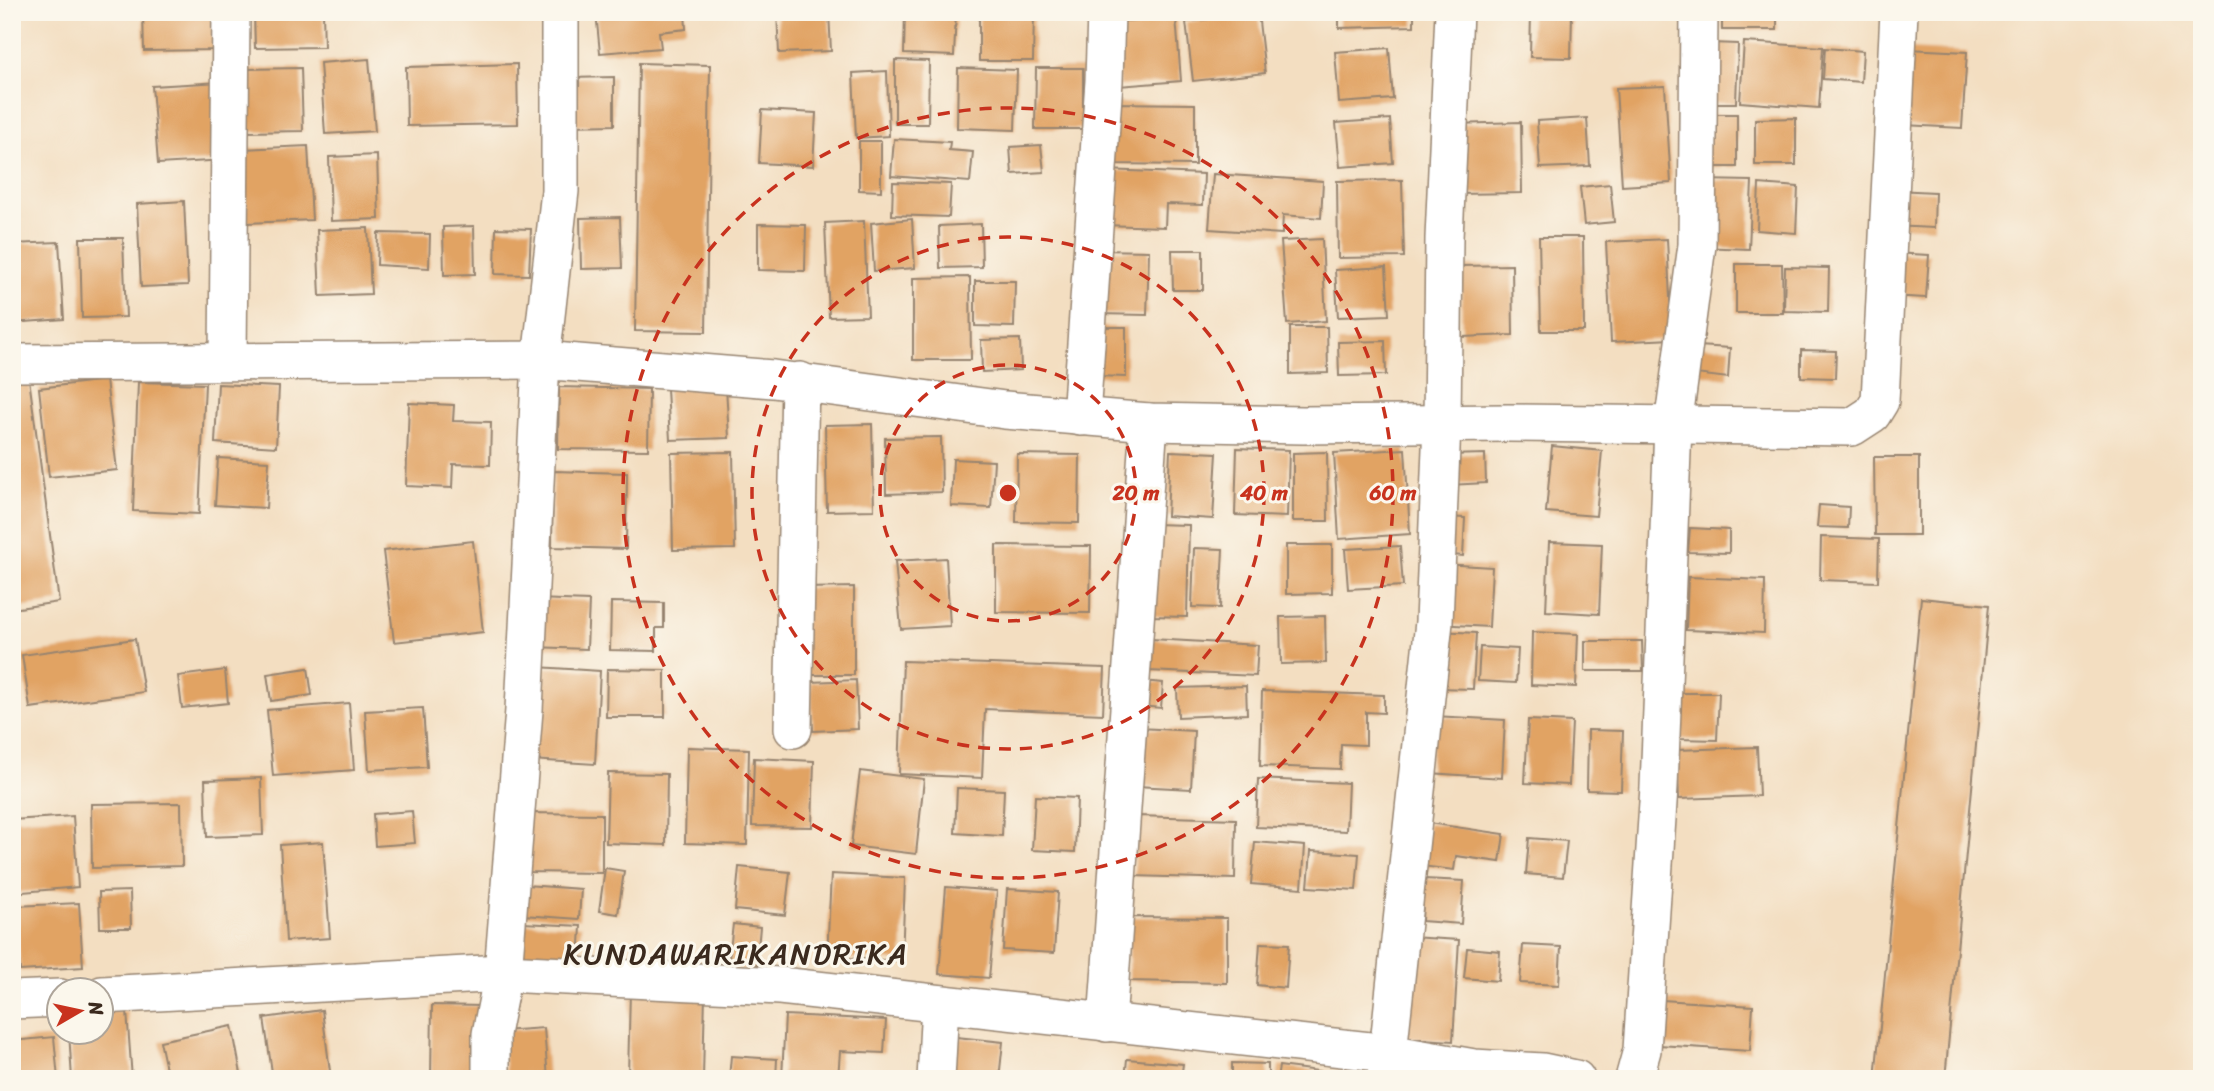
<svg xmlns="http://www.w3.org/2000/svg" width="2214" height="1091" font-family="Sriracha,sans-serif">
<style>
.building{fill:#e1a363}
.lines{fill:none;stroke-linecap:round;stroke-linejoin:round}
.minor-casing{stroke:#978470;stroke-width:40}
.minor{stroke:#fff;stroke-width:37}
.ring{fill:none;stroke:#c8321e;stroke-width:3.5;stroke-dasharray:12 9}
.labels{text-anchor:middle;dominant-baseline:central;stroke-width:6;stroke-linejoin:round;paint-order:stroke}
.quarter-label{font-size:30px;letter-spacing:2px;fill:#3b2a1e;stroke:#fbf7ec}
.centre{fill:#c8321e;stroke:#fbf7ec;stroke-width:3.5}
.ring-label{font-size:21px;text-anchor:middle;font-weight:bold;fill:#c8321e;stroke:#fbf7ec;stroke-width:6;stroke-linejoin:round;paint-order:stroke}
</style>
<rect width="100%" height="100%" fill="#fbf7ec"/>
<filter id="ink" filterUnits="userSpaceOnUse"><feTurbulence type="fractalNoise" baseFrequency=".0143" numOctaves="2"/><feDisplacementMap in="SourceGraphic" scale="14" xChannelSelector="R" yChannelSelector="G"/><feConvolveMatrix kernelMatrix="1 2 1 2 8 2 1 2 1" color-interpolation-filters="sRGB"/></filter>
<filter id="wash" filterUnits="userSpaceOnUse"><feTurbulence type="fractalNoise" baseFrequency=".00686" numOctaves="4" result="noise"/><feDisplacementMap in="SourceGraphic" scale="28" xChannelSelector="R" yChannelSelector="G"/><feGaussianBlur stdDeviation="1.57" result="paint"/><feColorMatrix in="noise" values="0 0 0 0 0 0 0 0 0 0 0 0 0 0 0 0 0 1.4 0 .05"/><feComposite in="paint" operator="in"/></filter>
<g filter="url(#wash)">
<rect width="100%" height="100%" fill="#f3dec1"/>
<g id="blocks">
<g class="building">
<polygon points="143,12 213,12 214,50 144,51"/>
<polygon points="254,12 323,12 324,47 255,48"/>
<polygon points="596,12 685,12 686,29 659,32 661,48 600,53"/>
<polygon points="777,12 829,12 831,51 779,53"/>
<polygon points="905,12 956,12 954,56 904,54"/>
<polygon points="979,12 1034,12 1033,61 979,61"/>
<polygon points="1339,12 1414,12 1414,26 1339,28"/>
<polygon points="1531,12 1572,12 1571,58 1530,57"/>
<rect x="1654" y="12" width="24" height="4"/>
<rect x="1722" y="12" width="55" height="18"/>
<polygon points="1258,13 1265,73 1193,81 1186,22"/>
<polygon points="1176,17 1181,81 1119,86 1114,22"/>
<polygon points="1744,42 1823,47 1819,108 1740,102"/>
<polygon points="1710,43 1738,44 1736,103 1707,103"/>
<polygon points="1389,48 1393,99 1339,103 1335,52"/>
<polygon points="1825,48 1863,51 1861,82 1823,79"/>
<polygon points="1908,49 1967,52 1962,128 1904,125"/>
<polygon points="369,59 375,131 325,134 320,63"/>
<polygon points="895,60 929,61 928,124 895,124"/>
<polygon points="639,63 710,65 706,332 635,331"/>
<polygon points="517,64 518,124 407,126 406,67"/>
<polygon points="301,68 303,131 244,132 243,69"/>
<polygon points="958,68 1017,70 1015,130 957,128"/>
<polygon points="1036,68 1083,68 1083,129 1035,129"/>
<polygon points="887,71 889,136 856,138 853,73"/>
<polygon points="614,77 614,125 570,126 569,78"/>
<polygon points="221,82 226,160 158,164 152,86"/>
<polygon points="1665,86 1671,183 1622,186 1616,88"/>
<polygon points="1112,103 1195,104 1195,165 1111,164"/>
<polygon points="762,110 816,113 813,166 759,163"/>
<rect x="1705" y="114" width="32" height="53"/>
<polygon points="1587,118 1590,166 1540,168 1537,121"/>
<polygon points="1796,118 1796,165 1755,165 1755,119"/>
<polygon points="1390,119 1393,163 1340,167 1336,123"/>
<polygon points="1521,122 1522,193 1455,194 1454,124"/>
<polygon points="894,139 950,142 949,150 973,152 970,182 891,176"/>
<polygon points="859,141 881,141 881,191 859,190"/>
<polygon points="1041,145 1044,172 1012,174 1010,147"/>
<polygon points="308,146 312,220 247,223 243,149"/>
<polygon points="377,155 379,219 331,221 329,157"/>
<polygon points="1105,170 1204,174 1203,205 1166,204 1165,227 1103,225"/>
<polygon points="1213,174 1323,181 1321,218 1283,215 1282,234 1209,229"/>
<polygon points="1402,180 1404,257 1338,258 1337,181"/>
<polygon points="1701,180 1752,181 1749,249 1699,247"/>
<polygon points="893,182 951,184 949,217 892,215"/>
<polygon points="1610,184 1614,222 1584,225 1580,187"/>
<polygon points="1759,184 1798,187 1796,233 1757,230"/>
<polygon points="1895,190 1935,192 1934,228 1892,226"/>
<polygon points="184,201 188,285 141,287 137,204"/>
<polygon points="620,217 622,268 581,269 580,218"/>
<polygon points="912,219 915,268 874,271 871,223"/>
<polygon points="864,221 868,316 829,317 825,223"/>
<polygon points="758,224 806,225 805,271 758,270"/>
<polygon points="981,224 982,267 940,268 939,226"/>
<polygon points="474,226 475,274 444,275 443,227"/>
<polygon points="368,228 371,294 320,296 317,230"/>
<polygon points="496,228 531,229 529,275 495,274"/>
<polygon points="378,233 430,234 429,268 377,265"/>
<polygon points="1539,237 1583,237 1584,331 1541,331"/>
<polygon points="80,238 123,238 126,317 82,318"/>
<polygon points="1322,239 1326,321 1287,324 1281,241"/>
<polygon points="1667,239 1672,339 1611,342 1606,242"/>
<polygon points="59,242 64,319 12,323 12,244"/>
<polygon points="1100,250 1149,251 1147,315 1098,314"/>
<polygon points="1172,250 1203,250 1203,290 1173,290"/>
<polygon points="1892,253 1929,255 1926,298 1889,296"/>
<polygon points="1736,264 1782,264 1783,313 1736,313"/>
<polygon points="1512,265 1513,335 1462,337 1461,266"/>
<polygon points="1386,267 1389,315 1338,317 1335,270"/>
<polygon points="1785,267 1829,268 1828,312 1784,311"/>
<polygon points="970,277 971,360 913,360 913,278"/>
<polygon points="975,281 1015,281 1014,327 975,326"/>
<polygon points="1097,327 1126,327 1126,377 1096,376"/>
<polygon points="1290,327 1327,327 1328,373 1290,374"/>
<polygon points="1020,339 1021,370 982,372 981,340"/>
<polygon points="1385,341 1386,375 1339,376 1338,342"/>
<polygon points="1698,346 1730,348 1728,378 1695,374"/>
<polygon points="1801,350 1836,351 1835,378 1801,377"/>
<polygon points="29,379 59,602 12,609 12,381"/>
<polygon points="106,380 117,470 49,477 39,388"/>
<polygon points="138,382 205,384 199,514 133,511"/>
<polygon points="218,384 279,387 276,447 215,443"/>
<polygon points="559,387 649,389 648,450 558,449"/>
<polygon points="726,387 729,438 670,440 667,389"/>
<polygon points="409,403 454,405 453,421 491,422 490,465 453,464 452,488 406,486"/>
<polygon points="872,424 874,510 827,511 825,425"/>
<polygon points="941,437 942,492 886,494 885,438"/>
<polygon points="1552,446 1602,451 1596,516 1546,512"/>
<polygon points="1237,448 1289,450 1287,517 1235,515"/>
<polygon points="1405,449 1410,534 1339,539 1334,453"/>
<polygon points="1170,451 1217,453 1213,519 1167,516"/>
<polygon points="733,452 735,549 673,550 671,453"/>
<polygon points="1327,452 1328,521 1293,521 1293,453"/>
<polygon points="1017,454 1080,455 1079,523 1016,522"/>
<polygon points="1485,454 1486,483 1449,485 1447,455"/>
<polygon points="1874,457 1919,457 1919,535 1875,535"/>
<polygon points="218,458 269,461 266,508 215,505"/>
<polygon points="953,459 994,461 991,508 951,506"/>
<polygon points="553,471 627,473 626,549 552,547"/>
<polygon points="1819,505 1849,507 1848,528 1817,527"/>
<polygon points="1444,517 1465,518 1463,556 1442,554"/>
<polygon points="1152,524 1189,525 1187,617 1151,616"/>
<polygon points="1690,528 1729,530 1729,553 1688,552"/>
<polygon points="1821,537 1879,539 1878,582 1820,580"/>
<polygon points="473,541 483,632 394,642 383,551"/>
<polygon points="1549,542 1602,544 1599,614 1546,611"/>
<polygon points="996,545 1091,546 1090,613 996,612"/>
<polygon points="1286,545 1332,545 1332,593 1286,594"/>
<polygon points="1400,546 1403,586 1348,589 1345,549"/>
<polygon points="1194,548 1223,549 1220,608 1192,607"/>
<polygon points="946,558 950,626 901,629 895,561"/>
<polygon points="1442,564 1492,567 1489,627 1438,624"/>
<polygon points="1688,577 1765,580 1764,633 1686,630"/>
<polygon points="854,587 854,675 805,675 805,588"/>
<polygon points="1921,598 1989,605 1945,1079 1875,1079"/>
<polygon points="536,599 589,601 587,649 534,647"/>
<polygon points="611,602 664,603 664,628 656,628 656,651 610,650"/>
<polygon points="1325,616 1326,663 1281,664 1280,617"/>
<polygon points="1439,631 1476,633 1473,689 1437,688"/>
<polygon points="1532,632 1578,634 1576,687 1531,685"/>
<polygon points="135,639 144,692 30,708 22,655"/>
<polygon points="1151,639 1258,645 1256,676 1149,671"/>
<polygon points="1585,641 1642,641 1643,671 1585,671"/>
<polygon points="1480,647 1518,649 1516,683 1478,681"/>
<polygon points="903,661 1105,668 1103,714 985,709 982,778 899,774"/>
<polygon points="537,667 600,671 595,764 531,760"/>
<polygon points="308,668 312,695 271,701 267,674"/>
<polygon points="607,669 665,670 665,717 606,717"/>
<polygon points="225,670 228,703 182,708 178,676"/>
<polygon points="856,680 858,729 813,731 811,682"/>
<polygon points="1142,681 1163,683 1161,708 1140,706"/>
<polygon points="1246,686 1247,714 1178,717 1177,688"/>
<polygon points="1262,691 1384,695 1384,713 1366,712 1366,745 1341,744 1340,769 1260,766"/>
<polygon points="1680,693 1719,693 1717,740 1679,739"/>
<polygon points="349,703 354,770 273,776 267,710"/>
<polygon points="423,708 427,767 369,770 365,711"/>
<polygon points="1434,716 1505,720 1502,778 1430,773"/>
<polygon points="1528,720 1572,722 1569,785 1525,783"/>
<polygon points="1139,728 1194,731 1191,789 1136,786"/>
<polygon points="1588,730 1623,731 1621,791 1587,790"/>
<polygon points="687,747 749,749 747,845 685,843"/>
<polygon points="1757,747 1759,796 1679,799 1677,750"/>
<polygon points="754,758 814,761 812,827 752,826"/>
<polygon points="860,771 924,779 916,854 851,846"/>
<polygon points="608,773 667,774 666,845 606,843"/>
<polygon points="261,778 263,835 207,837 205,780"/>
<polygon points="1258,779 1348,783 1346,831 1256,827"/>
<polygon points="957,788 1004,790 1002,836 955,833"/>
<polygon points="1035,796 1077,798 1075,852 1032,850"/>
<polygon points="181,803 182,866 92,868 91,804"/>
<polygon points="412,811 415,843 375,846 373,814"/>
<polygon points="527,813 602,814 602,873 526,872"/>
<polygon points="73,816 78,887 12,893 12,820"/>
<polygon points="1136,816 1236,819 1235,879 1134,876"/>
<polygon points="1428,823 1504,834 1500,862 1456,856 1454,870 1421,866"/>
<polygon points="1529,838 1567,841 1563,877 1526,874"/>
<polygon points="323,842 330,938 286,941 280,845"/>
<polygon points="1255,842 1305,846 1302,888 1251,884"/>
<polygon points="1311,851 1359,854 1356,890 1308,887"/>
<polygon points="739,867 790,872 785,915 735,910"/>
<polygon points="605,868 624,871 618,914 599,911"/>
<polygon points="831,874 905,878 902,961 827,957"/>
<polygon points="1424,879 1464,881 1461,924 1422,921"/>
<polygon points="525,885 581,889 579,919 523,915"/>
<polygon points="946,887 997,891 989,978 939,974"/>
<polygon points="1007,889 1058,892 1054,953 1003,950"/>
<polygon points="130,891 131,928 100,928 99,892"/>
<polygon points="79,903 83,967 20,971 16,906"/>
<polygon points="1129,917 1227,918 1227,983 1129,981"/>
<polygon points="523,923 581,926 579,963 521,960"/>
<polygon points="733,924 760,927 756,970 728,967"/>
<polygon points="1410,937 1459,940 1453,1041 1406,1038"/>
<polygon points="1260,943 1289,944 1286,988 1257,985"/>
<polygon points="1523,945 1561,947 1559,985 1520,983"/>
<polygon points="1467,948 1500,951 1498,981 1464,978"/>
<polygon points="630,990 705,992 703,1079 628,1077"/>
<polygon points="1662,1000 1753,1006 1750,1051 1659,1045"/>
<polygon points="432,1005 482,1006 481,1079 431,1079"/>
<polygon points="322,1010 331,1079 273,1079 264,1018"/>
<polygon points="127,1011 132,1079 72,1079 69,1032 102,1032 102,1012"/>
<polygon points="785,1015 886,1020 884,1053 840,1051 838,1079 782,1079"/>
<polygon points="232,1026 242,1079 168,1079 160,1041"/>
<polygon points="544,1028 548,1079 506,1079 502,1031"/>
<polygon points="947,1036 1003,1042 999,1079 942,1079"/>
<polygon points="54,1037 58,1079 14,1079 12,1041"/>
<polygon points="731,1056 777,1059 776,1079 729,1079"/>
<polygon points="1127,1059 1183,1064 1181,1079 1125,1079"/>
<polygon points="1232,1063 1268,1064 1268,1079 1232,1079"/>
<polygon points="1279,1066 1342,1074 1341,1079 1277,1079"/>
</g>
</g>
</g>
<g filter="url(#ink)">
<use href="#blocks" fill-opacity="0" stroke="#978470" stroke-width="2"/>
<g class="lines">
<defs>
<g id="minor">
<polyline points="228,360 231,12"/>
<polyline points="12,363 541,360 560,191 560,12"/>
<polyline points="1081,417 1104,81 1106,12"/>
<polyline points="793,729 800,381"/>
<polyline points="102,995 503,973 780,986 1388,1053 1434,622 1442,424 1444,238 1454,12"/>
<polyline points="12,1000 60,998"/>
<polyline points="1107,1023 1149,422"/>
<polyline points="491,1079 491,1034 503,973 524,710 541,360 773,379 1005,410 1149,422 1303,425 1508,423 1852,427 1872,414 1880,401 1899,12"/>
<polyline points="936,1079 940,1004"/>
<polyline points="1386,1079 1388,1053 1474,1068 1543,1072 1576,1079"/>
<polyline points="1634,1079 1642,1050 1659,787 1673,426 1697,245 1699,12"/>
</g>
</defs>
<use href="#minor" class="minor-casing"/>
<use href="#minor" class="minor"/>
</g>
</g>
<g class="ring">
<circle cx="1008" cy="493" r="128"/>
<circle cx="1008" cy="493" r="256"/>
<circle cx="1008" cy="493" r="385"/>
</g>
<g class="labels">
<g class="quarter-label">
<text x="736" y="954">KUNDAWARIKANDRIKA</text>
</g>
</g>
<circle cx="1008" cy="493" r="10" class="centre"/>
<g class="ring-label">
<text x="1136" y="500">20 m</text>
<text x="1264" y="500">40 m</text>
<text x="1393" y="500">60 m</text>
</g>
<rect width="2214" height="1091" fill="none" stroke="#fbf7ec" stroke-width="42"/>
<g transform="translate(80 1011) rotate(81)"><circle r="33" fill="#fbf7ec" stroke="#aea59a" stroke-width="2"/>
<path d="M0-5L12 26L0 18L-12 26Z" fill="#c8321e"/>
<text y="-10" font-size="19" font-weight="bold" text-anchor="middle" fill="#3b2a1e">N</text>
</g>
</svg>
